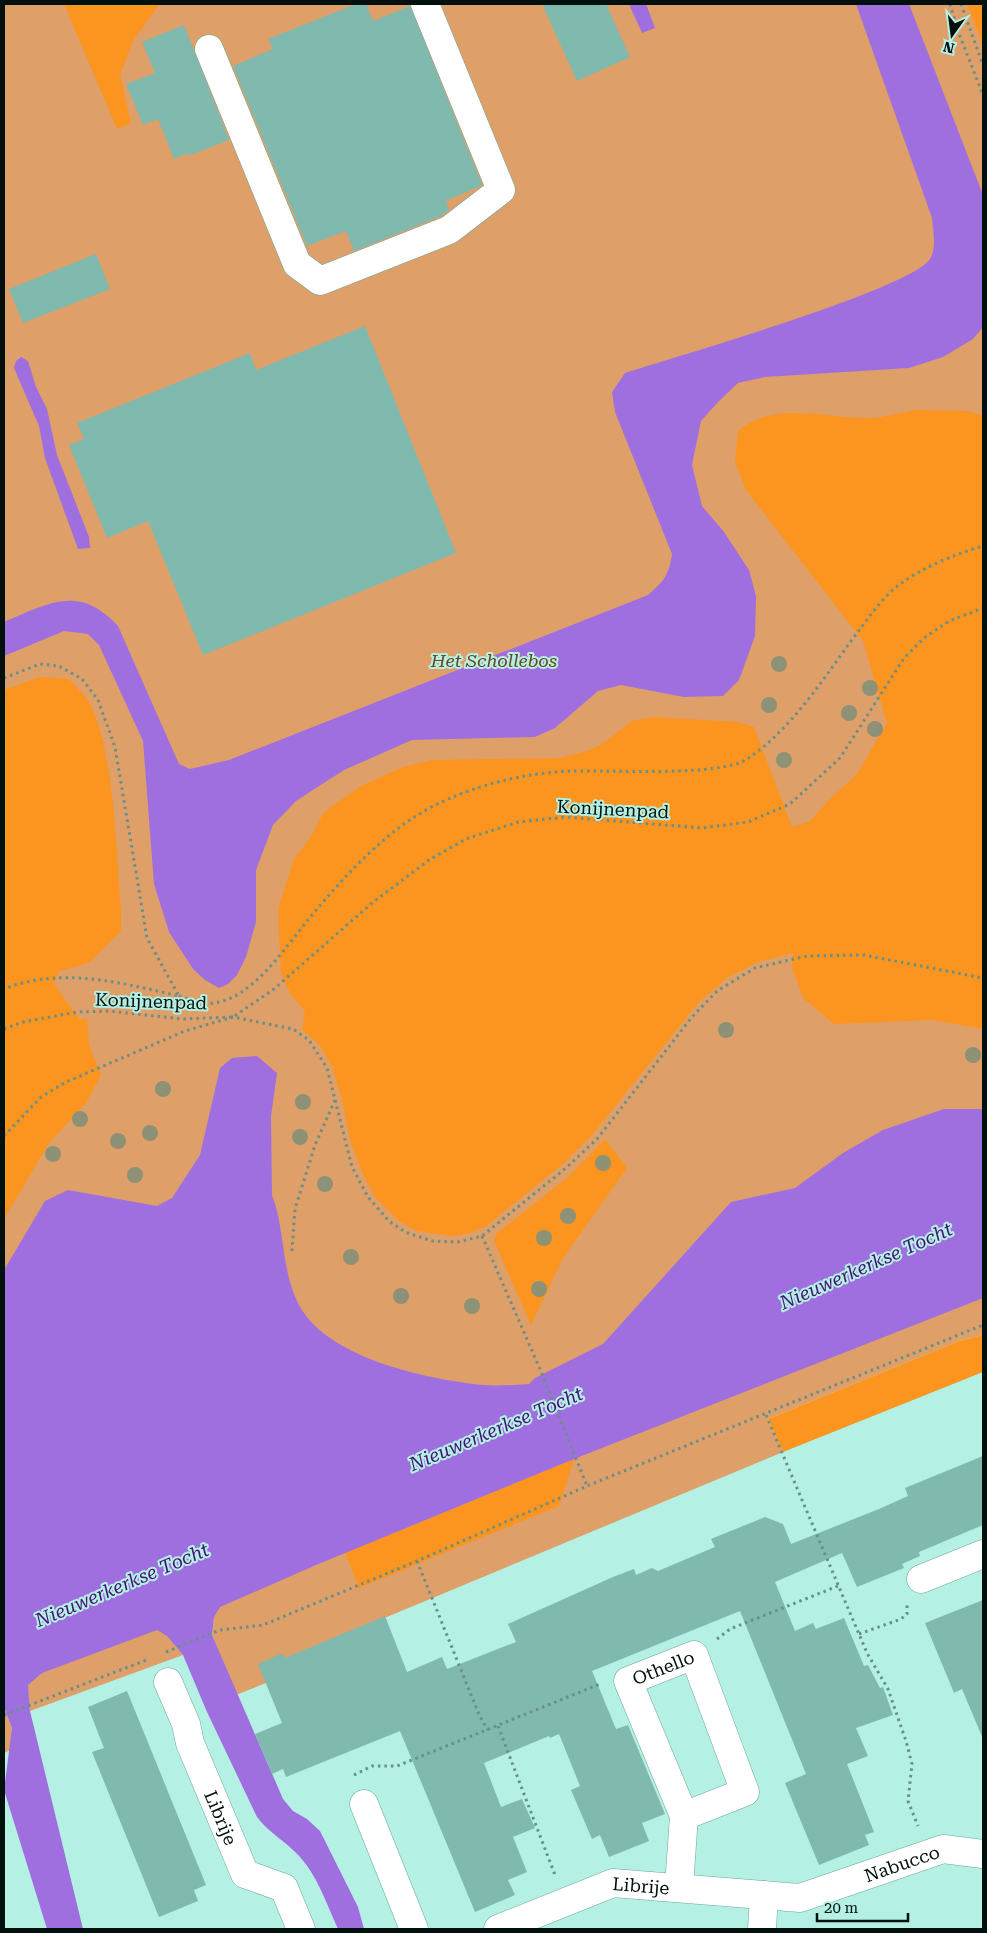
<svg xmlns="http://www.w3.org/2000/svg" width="987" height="1933" font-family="'Roboto Serif',serif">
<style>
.green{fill:#de9f69}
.forest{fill:#fc951f}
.water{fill:#9f6fe0}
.building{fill:#80b9ae}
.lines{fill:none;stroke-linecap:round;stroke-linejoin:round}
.minor-casing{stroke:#6da69b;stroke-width:29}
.path{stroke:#689088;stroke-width:3;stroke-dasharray:2.5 4;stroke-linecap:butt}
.minor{stroke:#fff;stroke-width:28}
.tree{fill:#8d9175}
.labels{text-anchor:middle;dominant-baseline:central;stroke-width:4;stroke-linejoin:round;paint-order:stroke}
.park-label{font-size:18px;font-style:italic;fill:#6c431a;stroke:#b5f0e4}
.street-label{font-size:18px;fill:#00100d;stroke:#b5f0e4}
.water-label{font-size:19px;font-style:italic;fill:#471078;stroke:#b5f0e4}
</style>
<rect width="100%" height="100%" fill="#b5f0e4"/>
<g class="green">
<polygon points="4,4 983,4 983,1335 959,1341 768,1419 783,1452 317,1646 271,1681 236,1695 212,1635 214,1617 167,1635 183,1655 30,1711 28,1689 4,1699"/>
<polygon points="4,1708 12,1728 11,1750 4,1753"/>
</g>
<g class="forest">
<polygon points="64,4 160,4 134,39 120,75 131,123 117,129"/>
<polygon points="967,4 983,4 983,45"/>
<path d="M914,410L968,411L983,416V1029L932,1020L834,1024L803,998L792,967L793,953L758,962L728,977L699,1002L592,1135L563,1164L485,1227L467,1234L451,1236L417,1231L399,1221L377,1199L365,1179L351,1143L343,1103L332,1066L319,1044L302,1030L305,1011L291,995L281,973L278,909L294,859L310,838L324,812L361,786L403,767L432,760L560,758L587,751L601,745L632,721L654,717L737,722L754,727L792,827L809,822L830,799L857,774L887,723L863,641L746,490L735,461L738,431C776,399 827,420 872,418C886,417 901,413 914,410Z"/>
<path d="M40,677L69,679C75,686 84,694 89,702C115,752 116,852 121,910V931L89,963L59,971L54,984L80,1020L87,1018L89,1045L101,1075L86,1103L49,1143L4,1219V690Z"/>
<polygon points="605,1139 627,1168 563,1258 531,1325 494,1241 496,1234 568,1177"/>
<polygon points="983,1335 983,1372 783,1452 768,1419 959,1341"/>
<polygon points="574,1459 559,1506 359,1588 345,1553"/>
</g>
<g class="water">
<polygon points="629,4 646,4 655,28 642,33"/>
<path d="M856,4H909L983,195V327L973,339L943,357L909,368L765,377L738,383L718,402L701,421L692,465L702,506L724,532L749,570L756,596L755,636L739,680L723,696L684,697L621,685L598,691L555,728L535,737L412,740L344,770L296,801L273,825L256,870V922L246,957L237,975L228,984L219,988L205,980L193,969L169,932L154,884L143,741L99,645L88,634L64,631L4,656V622C49,603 79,584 118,626L179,764L190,769L229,760L648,595C664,581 669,575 672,554L615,412L612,392L625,373C672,358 911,289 930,259C937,248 933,230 932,218Z"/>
<polygon points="21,357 28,361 36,387 47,409 57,455 89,537 90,548 78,549 45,458 39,426 14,368 16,361"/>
<path d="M257,1056L277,1073L271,1116L272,1195C285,1229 281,1267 297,1301C323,1358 426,1379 483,1385C498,1386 514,1385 529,1384L535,1378L603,1344L731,1202L795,1188L843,1153L883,1130L944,1109H983V1298L574,1459L316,1565L220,1607L214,1617L212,1635L283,1799L293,1811L307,1819L320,1831L358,1907L364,1929H338C327,1905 318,1877 300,1857C287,1842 269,1833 257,1817L207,1712L183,1655L167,1636L157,1630L42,1673L28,1685L30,1711L83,1929H47L4,1790L12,1728L4,1708V1270L45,1201L68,1190L157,1206L172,1198L200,1155L220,1068L232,1058Z"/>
</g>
<g class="building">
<polygon points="356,4 366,4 373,21 410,6 482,185 446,201 449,210 441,216 354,251 346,231 307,246 233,66 273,49 268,39"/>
<polygon points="542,4 606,4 630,57 577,81"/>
<polygon points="184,25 229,140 188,156 188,153 174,159 158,119 143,125 126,84 155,73 142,42"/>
<polygon points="96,254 110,289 23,323 9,289"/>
<polygon points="365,326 456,553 203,655 148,521 107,538 69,445 84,439 77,423 250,353 256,370"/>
<polygon points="983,1456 983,1525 919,1552 920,1556 902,1564 904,1568 857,1587 842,1553 775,1582 795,1631 813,1623 816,1629 844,1618 864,1666 868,1665 880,1688 883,1687 893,1715 856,1728 868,1756 847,1764 874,1832 865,1835 869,1845 819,1865 785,1783 806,1774 740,1611 592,1671 616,1729 628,1725 665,1814 642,1823 649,1841 609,1857 600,1835 592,1839 571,1790 580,1786 559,1734 550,1738 549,1736 484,1763 501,1807 522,1799 535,1828 513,1837 527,1872 508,1880 515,1895 475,1912 400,1731 286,1777 283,1769 272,1774 255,1734 282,1723 258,1664 283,1653 285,1658 385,1616 407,1672 442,1657 447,1669 516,1642 508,1624 613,1577 634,1569 636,1575 652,1568 658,1571 715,1547 711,1539 765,1517 783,1524 791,1544 879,1509 908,1496 905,1488"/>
<polygon points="983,1600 983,1739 962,1689 954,1693 925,1623"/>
<polygon points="127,1691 206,1885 194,1890 198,1901 159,1917 92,1752 104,1748 88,1707"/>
</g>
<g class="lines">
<defs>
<g id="minor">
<polyline points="209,49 297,264 320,281 449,230 501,190 425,4"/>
<polyline points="921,1579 983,1554"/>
<path id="s1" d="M168,1682L186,1724L190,1743L245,1874L284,1888L301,1929"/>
<polyline points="364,1804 414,1929"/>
<path id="s2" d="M679,1887L684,1816L628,1681L694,1655L745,1792L684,1816"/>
<path id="s3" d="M498,1929L613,1883L800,1898L943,1849L983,1854"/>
<polyline points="762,1929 764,1895"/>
</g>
</defs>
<use href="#minor" class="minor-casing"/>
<g class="path">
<polyline points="950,4 958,31 983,95"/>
<polyline points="961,4 983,65"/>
<path d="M4,678L40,664L59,666L82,679L98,700L115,747L147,938L179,996C121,983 62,966 4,989"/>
<path d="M179,996C189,999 203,1005 213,1003C252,999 284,949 307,921C323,902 339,883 356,866C376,846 397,827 421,813C465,787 521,773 572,771C609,770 721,777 747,759C790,731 824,678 854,637C867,620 879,602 895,588C920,568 953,555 983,546"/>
<polyline points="4,1029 23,1022 77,1012 109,1011 182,1019 233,1017 274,989 372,903 429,860 466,839 518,822 566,817 702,828 748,822 790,804 840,758 904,658 924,638 949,621 983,608"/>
<polyline points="4,1136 41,1097 66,1082 185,1031 233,1017 293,1029 309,1040 327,1068 352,1167 368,1197 389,1221 405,1232 432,1241 458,1242 482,1236 566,1168 597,1139 692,1017 717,991 755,968 807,956 864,955 983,978"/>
<polyline points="482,1236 540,1369 587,1486"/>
<polyline points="292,1251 295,1209 315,1145 335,1100"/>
<polyline points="766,1415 867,1653 888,1689 906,1741 912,1764 908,1801 918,1826"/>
<polyline points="417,1561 480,1717 488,1730"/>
<polyline points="859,1634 901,1619 907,1614 907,1604"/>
<polyline points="717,1639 730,1629 838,1586"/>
<polyline points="166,1652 220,1630 263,1625 417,1561 587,1486 983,1325"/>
<polyline points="4,1715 149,1659"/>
<polyline points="498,1726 555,1875"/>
<polyline points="354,1775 372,1766 397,1766 600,1684"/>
</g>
<use href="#minor" class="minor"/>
</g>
<g class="tree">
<circle cx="779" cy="664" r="8"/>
<circle cx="870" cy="688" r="8"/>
<circle cx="769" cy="705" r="8"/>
<circle cx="849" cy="713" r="8"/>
<circle cx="875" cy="729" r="8"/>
<circle cx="784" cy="760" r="8"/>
<circle cx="726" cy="1030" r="8"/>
<circle cx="973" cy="1055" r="8"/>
<circle cx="163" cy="1089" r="8"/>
<circle cx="303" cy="1102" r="8"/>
<circle cx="80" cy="1119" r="8"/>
<circle cx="150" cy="1133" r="8"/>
<circle cx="300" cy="1137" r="8"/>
<circle cx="118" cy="1141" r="8"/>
<circle cx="53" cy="1154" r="8"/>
<circle cx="603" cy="1163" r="8"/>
<circle cx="135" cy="1175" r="8"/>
<circle cx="325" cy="1184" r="8"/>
<circle cx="568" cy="1216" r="8"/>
<circle cx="544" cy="1238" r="8"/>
<circle cx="351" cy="1257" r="8"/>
<circle cx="539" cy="1289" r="8"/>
<circle cx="401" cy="1296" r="8"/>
<circle cx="472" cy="1306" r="8"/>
</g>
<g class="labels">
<g class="park-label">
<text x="494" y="660">Het Schollebos</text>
</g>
<g class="street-label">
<text transform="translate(613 809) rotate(3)">Konijnenpad</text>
<text transform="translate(151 1001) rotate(2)">Konijnenpad</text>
<text stroke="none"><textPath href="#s2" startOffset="255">Othello</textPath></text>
<text stroke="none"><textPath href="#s1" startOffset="146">Librije</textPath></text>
<text stroke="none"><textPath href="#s3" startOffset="419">Nabucco</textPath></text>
<text stroke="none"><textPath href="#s3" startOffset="152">Librije</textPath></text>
</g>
<g class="water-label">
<text transform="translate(866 1266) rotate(-24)">Nieuwerkerkse Tocht</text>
<text transform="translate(496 1429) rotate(-23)">Nieuwerkerkse Tocht</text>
<text transform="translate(122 1585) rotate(-23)">Nieuwerkerkse Tocht</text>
</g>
</g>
<rect width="987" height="1933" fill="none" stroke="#00100d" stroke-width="10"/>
<g transform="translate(952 35) rotate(194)" stroke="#b5f0e4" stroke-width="4" paint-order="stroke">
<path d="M0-4L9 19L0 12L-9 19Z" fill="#00100d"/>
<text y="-8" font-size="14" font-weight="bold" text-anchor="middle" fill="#00100d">N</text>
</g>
<path d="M817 1913v8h91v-8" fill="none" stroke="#00100d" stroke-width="2.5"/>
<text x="824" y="1913" font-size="15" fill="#00100d" stroke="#b5f0e4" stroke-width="4" paint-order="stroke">20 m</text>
</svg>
